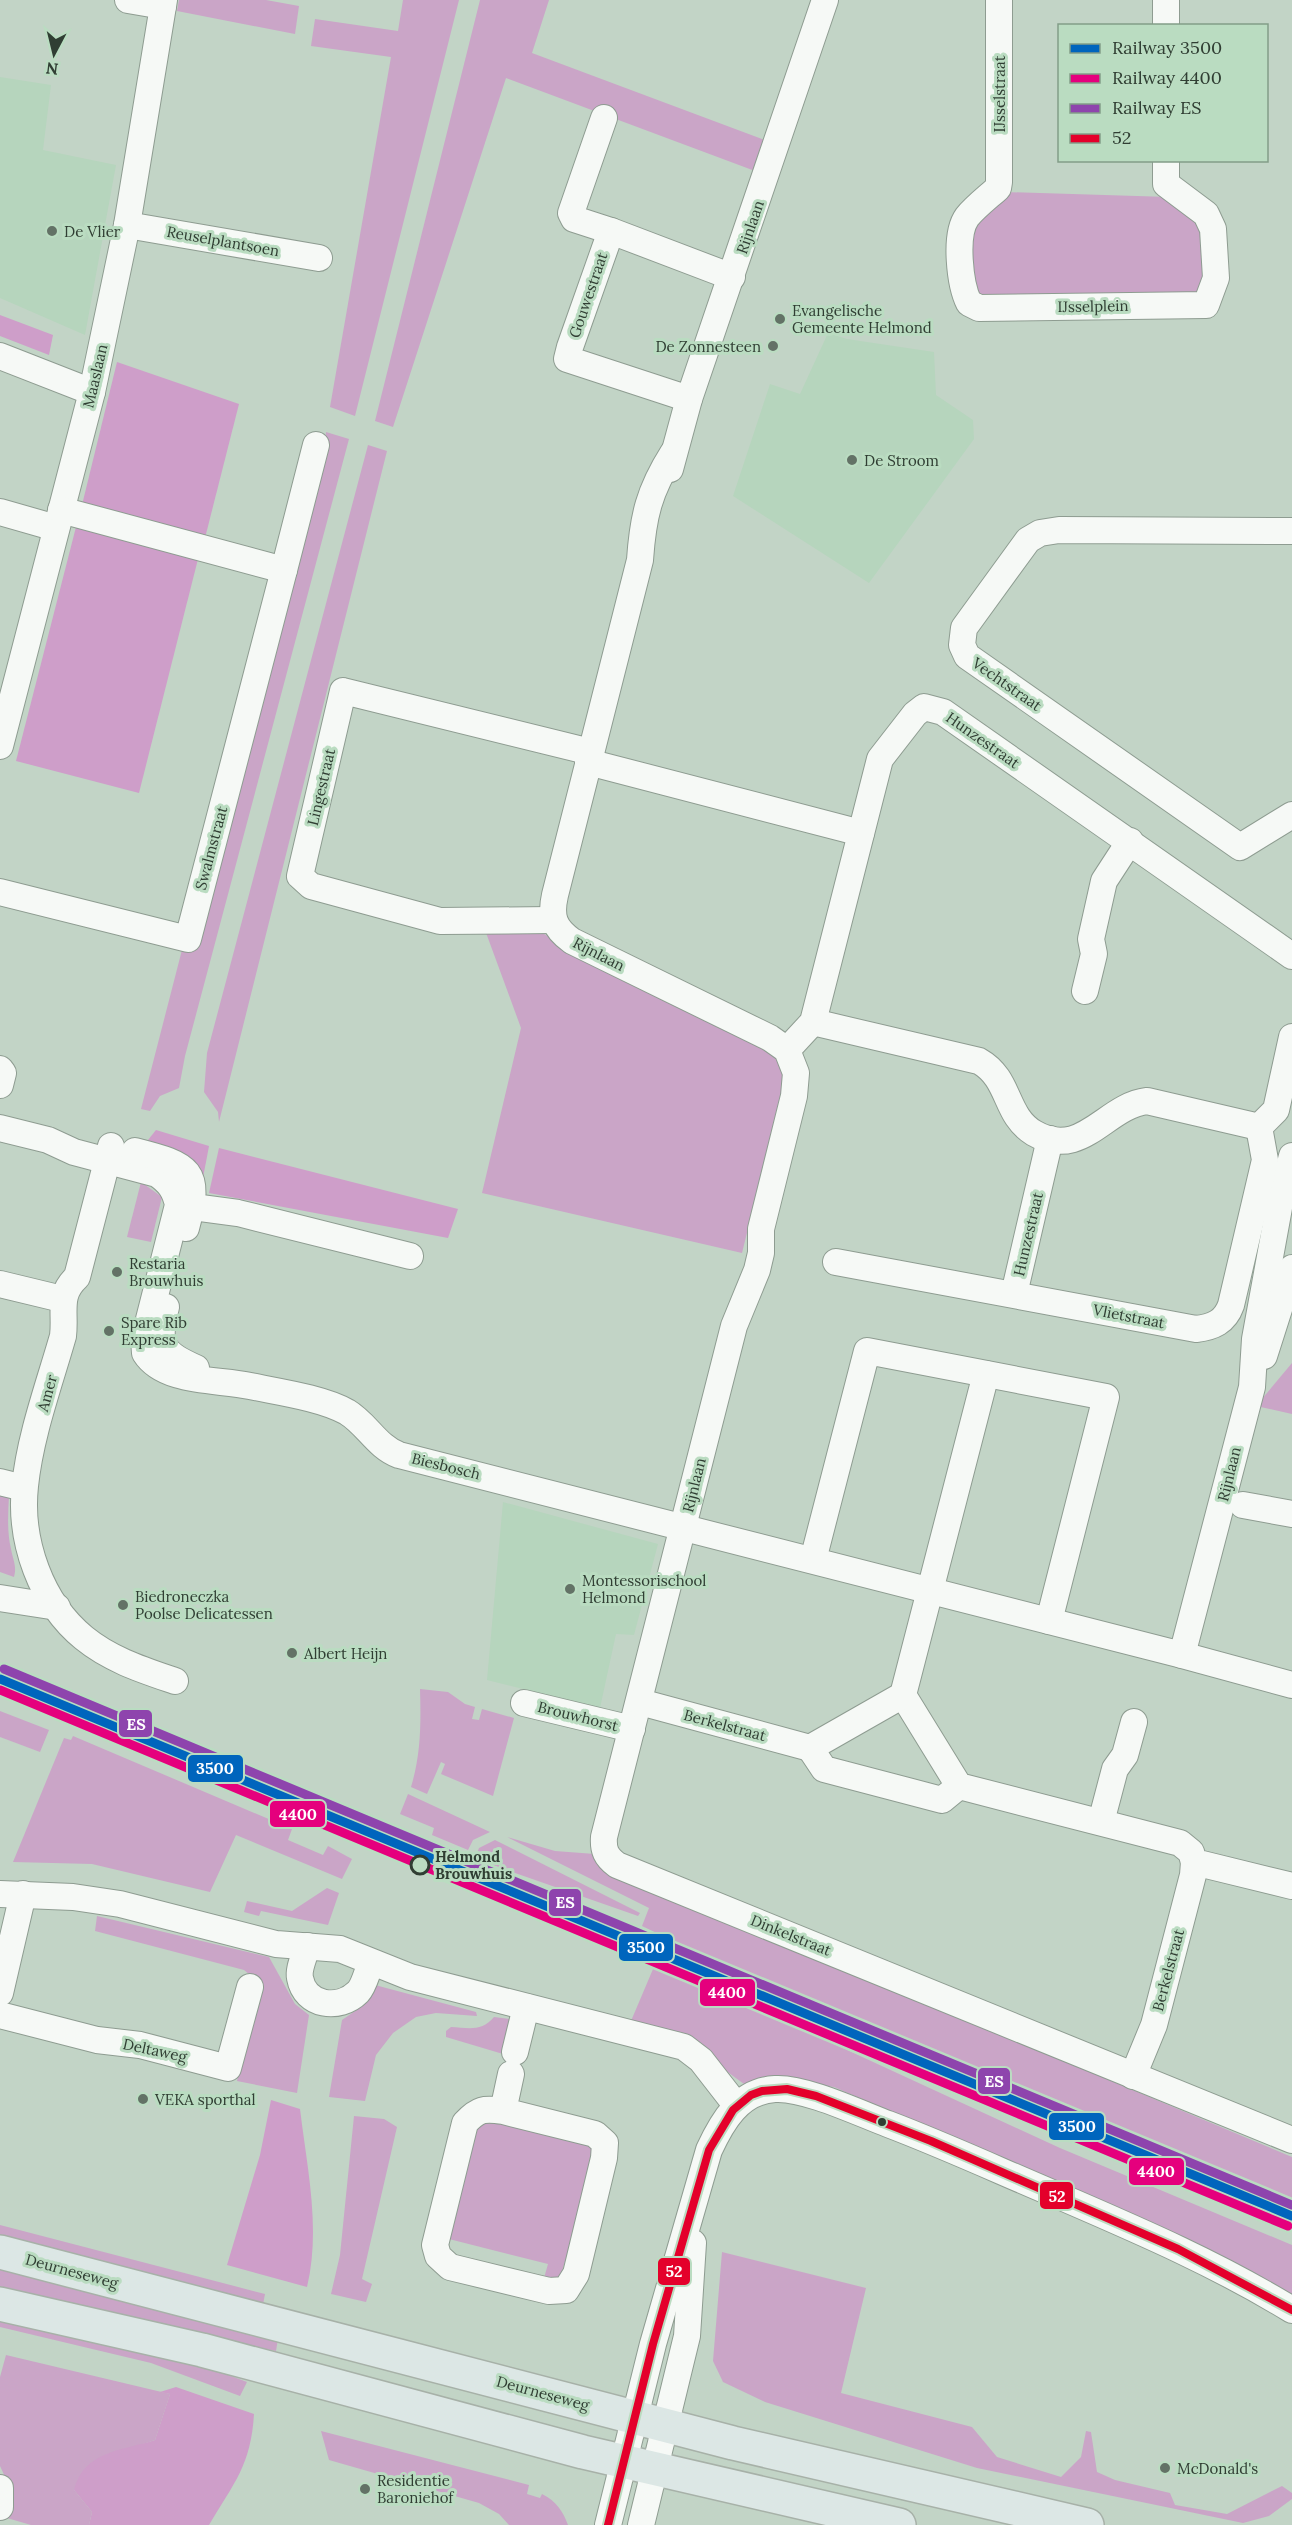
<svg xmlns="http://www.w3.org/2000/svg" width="1292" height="2525" font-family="Lora,serif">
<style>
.built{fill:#b6d5bd}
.green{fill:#caa5c7}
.forest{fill:#ce9ec9}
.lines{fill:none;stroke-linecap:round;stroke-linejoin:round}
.minor-casing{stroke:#8e9c91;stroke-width:28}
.major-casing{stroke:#a7b1a8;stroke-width:36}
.minor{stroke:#f6f9f6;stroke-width:26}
.major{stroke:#dce7e5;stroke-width:33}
.bus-1-casing{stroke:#badcc1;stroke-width:12}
.bus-1{stroke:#e4002b;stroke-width:8}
.rail-1-casing{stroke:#badcc1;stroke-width:14}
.rail-2-casing{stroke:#badcc1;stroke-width:14}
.rail-3-casing{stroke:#badcc1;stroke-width:14}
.rail-1{stroke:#0065bd;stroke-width:9}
.rail-2{stroke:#e5007d;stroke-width:9}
.rail-3{stroke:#8e44ad;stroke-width:9}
.poi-dot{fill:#637266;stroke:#badcc1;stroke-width:2}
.stop-dot{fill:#badcc1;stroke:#303e33;stroke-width:3}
.bus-dot{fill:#303e33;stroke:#badcc1;stroke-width:2}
.labels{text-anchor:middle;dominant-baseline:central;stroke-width:6;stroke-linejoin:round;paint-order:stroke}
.street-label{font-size:15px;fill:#303e33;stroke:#badcc1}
.poi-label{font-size:15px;fill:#303e33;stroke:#badcc1;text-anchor:start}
.stop-label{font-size:15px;font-weight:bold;fill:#303e33;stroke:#badcc1;text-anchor:start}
.line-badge{stroke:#badcc1;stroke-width:2}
.badge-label{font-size:16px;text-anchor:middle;font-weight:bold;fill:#fff}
</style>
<rect width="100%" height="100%" fill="#c2d4c6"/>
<g class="built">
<polygon points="0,77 51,85 43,150 116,165 85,335 0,298"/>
<polygon points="828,333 847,339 934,352 936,395 973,420 974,439 869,583 733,496 770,384 800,394"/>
<polygon points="503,1502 658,1544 634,1635 616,1634 600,1708 487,1680"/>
</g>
<g class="green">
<polygon points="179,0 266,0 299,6 295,34 177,11"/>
<polygon points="403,0 459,0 355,416 330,407 391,57 311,46 315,19 398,31"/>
<polygon points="480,0 549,0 532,53 765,140 755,171 506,78 393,427 375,421"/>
<polygon points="1004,192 1169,197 1206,234 1205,296 972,295 972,226"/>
<polygon points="326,432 349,439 185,1056 179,1088 160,1096 150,1111 141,1109 183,946 207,916 323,460"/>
<polygon points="368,445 387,451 219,1122 218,1112 204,1092 207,1053"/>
<polygon points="485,930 541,932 569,950 773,1050 785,1079 742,1253 482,1193 521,1028"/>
<polygon points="141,1182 162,1197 151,1242 127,1237"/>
<polygon points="1292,1363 1292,1414 1256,1406"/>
<path d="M0,1494L9,1496C8,1514 7,1532 11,1549C13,1560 17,1566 14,1577L0,1572Z"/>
<path d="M420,1689L448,1692L465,1704L475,1707L472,1719L479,1720L482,1709L514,1718L493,1796L441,1774L445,1764L441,1762L427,1794L411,1787C421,1754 421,1724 420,1689Z"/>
<polygon points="0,1711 49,1730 40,1752 0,1737"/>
<polygon points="73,1736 292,1829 288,1840 323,1855 328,1846 352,1859 342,1879 236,1835 210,1892 92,1864 13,1862 64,1738 71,1740"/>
<polygon points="408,1794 490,1832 473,1840 468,1850 432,1835 434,1828 400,1814"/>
<polygon points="507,1837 555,1851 595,1854 607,1869 1292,2157 1292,2199 690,1949 642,1926 649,1908"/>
<polygon points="495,1840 640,1913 638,1916 484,1862 485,1857 477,1853 479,1848"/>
<polygon points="327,1888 339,1893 328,1925 261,1911 259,1916 244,1912 247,1901 292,1911"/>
<polygon points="97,1916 269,1957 295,2004 309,2015 297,2093 237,2081 258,1991 255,1979 244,1970 95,1931"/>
<polygon points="656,1962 1060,2148 1292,2245 1292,2299 1237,2264 1179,2235 834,2087 785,2080 744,2084 703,2054 631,2021"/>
<polygon points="375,1985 476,2012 477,2016 436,2013 416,2017 393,2033 376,2055 365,2101 329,2097 342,2020 364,2005"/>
<path d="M494,2017L511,2019L503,2054L446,2037V2031L451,2027C468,2028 482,2032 494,2017Z"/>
<polygon points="354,2116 384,2119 397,2127 362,2279 372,2284 366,2302 331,2294 340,2255"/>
<polygon points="480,2119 594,2145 597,2154 560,2278 553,2280 544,2278 548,2264 445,2238 473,2124"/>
<polygon points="0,2225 265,2294 262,2310 0,2242"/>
<polygon points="722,2252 866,2288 841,2393 972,2427 997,2457 1061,2477 1081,2457 1086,2431 1091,2432 1097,2472 1115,2480 1170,2493 1175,2505 1227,2514 1282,2486 1292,2493 1292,2499 1269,2516 1243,2523 977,2468 765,2402 723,2382 713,2361"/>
<polygon points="0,2266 278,2339 276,2351 172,2331 0,2287"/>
<polygon points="0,2309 152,2346 247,2382 240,2396 151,2363 0,2327"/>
<polygon points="6,2355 170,2394 155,2440 125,2450 74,2490 92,2512 89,2525 31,2525 7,2518 13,2494 0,2466 0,2377"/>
<path d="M321,2431L529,2485L527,2494L540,2498L542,2494C556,2501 563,2511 568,2525H509L499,2514L479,2503L329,2460Z"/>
</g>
<g class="forest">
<polygon points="0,315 53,335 49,355 0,336"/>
<polygon points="117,362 239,404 205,538 82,505"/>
<polygon points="76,527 198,559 139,793 16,761"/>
<polygon points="156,1130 209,1146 202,1183 148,1147 148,1140"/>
<polygon points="219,1148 458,1209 448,1238 209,1193"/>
<path d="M271,2100L300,2109C307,2168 321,2228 307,2287L227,2265L260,2155Z"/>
<path d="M176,2387L254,2414C251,2465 234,2483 209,2525H89L92,2512L74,2490C84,2451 121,2451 155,2440L170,2394L160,2392Z"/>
</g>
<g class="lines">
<defs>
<g id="minor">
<polyline points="128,0 163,6"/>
<path d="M999,0V182L998,188C988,197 975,207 967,217C954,235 960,285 969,303L979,308L1206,305L1216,278L1213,229L1206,214L1166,184V160"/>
<polyline points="1166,0 1166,26"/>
<polyline points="604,118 571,213 574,219 611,231"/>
<polyline points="127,225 319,258"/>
<polyline points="0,356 92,392"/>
<polyline points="689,399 567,359 570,347 611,231 732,277"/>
<path d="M673,453C649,491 643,516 640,560L555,895C550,917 554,928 572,941L770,1038L787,1050L796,1073L794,1096L761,1229V1253L757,1270L734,1326L604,1837C603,1850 606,1857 617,1865L1292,2140"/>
<polyline points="670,469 689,399 825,0"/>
<polyline points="0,512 56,528"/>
<polyline points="1292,531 1059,530 1040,533 1028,540 964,628 962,645 967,656 1240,847 1292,815"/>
<polyline points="284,570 316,445"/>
<polyline points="0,746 92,392 127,225 164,0"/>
<polyline points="588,762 861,833"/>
<polyline points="0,892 188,939 284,570 61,510"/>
<polyline points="552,920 440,921 311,886 300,876 343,691 591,752"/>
<polyline points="1085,991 1094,954 1091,939 1104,881 1130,841"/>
<path d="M813,1022L979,1061C1011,1079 1004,1115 1034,1133C1082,1161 1105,1106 1147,1101L1259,1127L1276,1110L1292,1037"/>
<polyline points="787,1050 813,1022 880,759 915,714 924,707 943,712 1292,956"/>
<polyline points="0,1069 3,1073 0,1085"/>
<path d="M0,1128L48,1140L74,1152L157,1174C169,1182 175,1190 178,1205L144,1339L145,1353C164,1383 217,1379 250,1386C279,1392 322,1398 347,1412C367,1424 377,1447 399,1455L1182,1655L1252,1387L1255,1339L1280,1202L1292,1156"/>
<path d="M111,1146L77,1277C57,1295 66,1313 63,1336C49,1385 30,1436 25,1486C19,1541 41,1603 84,1638C111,1660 143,1670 175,1681"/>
<path d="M135,1151C190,1165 202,1170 186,1228"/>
<polyline points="178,1205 238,1213 410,1256"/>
<path d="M836,1262L1196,1329C1213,1327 1225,1322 1231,1305L1265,1160L1259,1127"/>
<polyline points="0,1284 62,1299"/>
<polyline points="1014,1294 1050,1139"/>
<path d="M166,1307C156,1345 162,1353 196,1368"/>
<polyline points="1264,1356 1292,1268"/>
<polyline points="0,1482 24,1488"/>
<polyline points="1243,1505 1292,1514"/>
<polyline points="813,1560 867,1351 1106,1397 1049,1621"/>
<polyline points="0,1598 57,1607"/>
<polyline points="1182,1655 1292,1685"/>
<polyline points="903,1695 959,1786 1180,1843 1191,1852 1194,1862 1292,1886"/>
<polyline points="640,1702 810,1748 903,1695 986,1374"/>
<polyline points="524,1703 632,1729"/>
<polyline points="810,1748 824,1769 942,1800 959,1786"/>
<polyline points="1101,1822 1115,1769 1125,1755 1134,1722"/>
<polyline points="0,1894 73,1897 120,1904 276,1944 340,1949 410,1977 684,2047 701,2060 736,2105"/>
<path d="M307,1946C305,1955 298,1969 300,1978C305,2006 339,2011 358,1992C364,1986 367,1972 371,1963"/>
<polyline points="0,1993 23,1894"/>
<polyline points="0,2015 97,2040 140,2045 228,2068 250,1987"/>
<polyline points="515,2052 526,2007"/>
<polyline points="1133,2076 1154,2025 1193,1875 1194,1862"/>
<path d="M503,2111L595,2134L605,2143L604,2158L576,2274L566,2290L549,2291L450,2267L438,2256L435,2245L465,2123C478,2109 484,2108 503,2111L511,2074"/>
<polyline points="0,2488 0,2507"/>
<path d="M608,2525L653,2344L709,2150C722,2122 739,2091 775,2089C804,2087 859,2113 888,2124C946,2146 1002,2172 1059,2196C1140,2231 1217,2264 1292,2310"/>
<polyline points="641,2525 687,2336 693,2243"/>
</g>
<g id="major">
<polyline points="0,2252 733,2443 1087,2525"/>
<polyline points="0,2304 202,2350 583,2452 899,2525"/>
</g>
</defs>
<use href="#minor" class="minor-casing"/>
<use href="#major" class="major-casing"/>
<use href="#minor" class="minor"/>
<use href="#major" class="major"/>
<defs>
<polyline id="bus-1" points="608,2525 653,2344 709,2150 733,2110 751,2095 762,2091 787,2089 816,2096 931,2141 1178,2249 1292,2310"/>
</defs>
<use href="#bus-1" class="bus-1-casing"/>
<use href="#bus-1" class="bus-1"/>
<defs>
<polyline id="rail-1" points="0,1679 1292,2216"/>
<polyline id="rail-2" points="0,1690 1288,2226"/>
<polyline id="rail-3" points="4,1669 1292,2205"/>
</defs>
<use href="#rail-1" class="rail-1-casing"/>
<use href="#rail-2" class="rail-2-casing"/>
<use href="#rail-3" class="rail-3-casing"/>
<use href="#rail-1" class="rail-1"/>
<use href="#rail-2" class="rail-2"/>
<use href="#rail-3" class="rail-3"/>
</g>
<g class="poi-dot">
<circle cx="52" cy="231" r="6"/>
<circle cx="780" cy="319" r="6"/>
<circle cx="773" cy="346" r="6"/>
<circle cx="852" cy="460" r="6"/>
<circle cx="117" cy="1272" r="6"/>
<circle cx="109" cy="1331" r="6"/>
<circle cx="570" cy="1589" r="6"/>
<circle cx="123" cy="1605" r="6"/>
<circle cx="292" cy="1653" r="6"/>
<circle cx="143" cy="2099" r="6"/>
<circle cx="1165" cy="2468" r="6"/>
<circle cx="365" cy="2489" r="6"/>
</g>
<circle class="stop-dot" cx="420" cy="1865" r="9"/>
<circle class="bus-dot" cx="882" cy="2122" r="5"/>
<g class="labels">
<g class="street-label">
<text transform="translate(999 94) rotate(-90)">IJsselstraat</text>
<text transform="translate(750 227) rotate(-71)">Rijnlaan</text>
<text transform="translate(223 241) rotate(10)">Reuselplantsoen</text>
<text transform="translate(588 295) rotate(-71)">Gouwestraat</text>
<text transform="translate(1093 306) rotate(-1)">IJsselplein</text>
<text transform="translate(95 376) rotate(-77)">Maaslaan</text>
<text transform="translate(1007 684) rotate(35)">Vechtstraat</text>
<text transform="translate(983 740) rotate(35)">Hunzestraat</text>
<text transform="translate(321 787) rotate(-77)">Lingestraat</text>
<text transform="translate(211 848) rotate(-75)">Swalmstraat</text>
<text transform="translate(599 954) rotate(27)">Rijnlaan</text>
<text transform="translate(1028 1234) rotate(-77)">Hunzestraat</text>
<text transform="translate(1129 1316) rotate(11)">Vlietstraat</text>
<text transform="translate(47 1393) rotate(-75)">Amer</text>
<text transform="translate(446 1466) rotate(14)">Biesbosch</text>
<text transform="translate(1229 1474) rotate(-76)">Rijnlaan</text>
<text transform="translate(694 1485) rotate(-76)">Rijnlaan</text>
<text transform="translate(578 1716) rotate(14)">Brouwhorst</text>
<text transform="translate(725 1725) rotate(15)">Berkelstraat</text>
<text transform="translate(791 1935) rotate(22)">Dinkelstraat</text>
<text transform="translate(1168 1970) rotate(-75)">Berkelstraat</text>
<text transform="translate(155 2050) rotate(12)">Deltaweg</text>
<text transform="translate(72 2271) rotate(15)">Deurneseweg</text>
<text transform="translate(543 2393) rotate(15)">Deurneseweg</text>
</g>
<g class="poi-label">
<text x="64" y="231">De Vlier</text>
<text x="792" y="310">Evangelische<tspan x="792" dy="17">Gemeente Helmond</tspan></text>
<text x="761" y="346" text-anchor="end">De Zonnesteen</text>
<text x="864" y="460">De Stroom</text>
<text x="129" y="1263">Restaria<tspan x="129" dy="17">Brouwhuis</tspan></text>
<text x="121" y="1322">Spare Rib<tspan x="121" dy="17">Express</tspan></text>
<text x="582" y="1580">Montessorischool<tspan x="582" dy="17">Helmond</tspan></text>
<text x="135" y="1596">Biedroneczka<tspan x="135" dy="17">Poolse Delicatessen</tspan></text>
<text x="304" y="1653">Albert Heijn</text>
<text x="155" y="2099">VEKA sporthal</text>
<text x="1177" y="2468">McDonald's</text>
<text x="377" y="2480">Residentie<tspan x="377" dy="17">Baroniehof</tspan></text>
</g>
<g class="stop-label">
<text x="435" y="1856">Helmond<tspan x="435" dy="17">Brouwhuis</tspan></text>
</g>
</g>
<g class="line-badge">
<rect x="118" y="1709" width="35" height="29" rx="6" fill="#8e44ad"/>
<rect x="187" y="1754" width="57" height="29" rx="6" fill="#0065bd"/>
<rect x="269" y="1800" width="57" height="28" rx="6" fill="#e5007d"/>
<rect x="548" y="1888" width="34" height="29" rx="6" fill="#8e44ad"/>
<rect x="618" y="1933" width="56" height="29" rx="6" fill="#0065bd"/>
<rect x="699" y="1978" width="57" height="29" rx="6" fill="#e5007d"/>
<rect x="977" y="2067" width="34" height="28" rx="6" fill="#8e44ad"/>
<rect x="1048" y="2112" width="57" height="29" rx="6" fill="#0065bd"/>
<rect x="1128" y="2157" width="57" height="29" rx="6" fill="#e5007d"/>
<rect x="1039" y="2181" width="35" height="29" rx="6" fill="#e4002b"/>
<rect x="657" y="2257" width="34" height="29" rx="6" fill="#e4002b"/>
</g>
<g class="badge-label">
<text x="136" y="1730">ES</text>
<text x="215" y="1774">3500</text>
<text x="298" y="1820">4400</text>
<text x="565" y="1908">ES</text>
<text x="646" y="1953">3500</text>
<text x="727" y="1998">4400</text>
<text x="994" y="2087">ES</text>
<text x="1077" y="2132">3500</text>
<text x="1156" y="2177">4400</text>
<text x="1057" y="2202">52</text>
<text x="674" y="2277">52</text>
</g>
<rect x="1058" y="24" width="210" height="138" fill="#badcc1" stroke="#839d88" stroke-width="1.5"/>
<rect x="1070" y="44" width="30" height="9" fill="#0065bd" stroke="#839d88" stroke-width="1.5"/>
<text x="1112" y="54" font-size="18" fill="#303e33">Railway 3500</text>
<rect x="1070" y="74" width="30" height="9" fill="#e5007d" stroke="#839d88" stroke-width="1.5"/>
<text x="1112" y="84" font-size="18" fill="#303e33">Railway 4400</text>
<rect x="1070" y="104" width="30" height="9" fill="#8e44ad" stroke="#839d88" stroke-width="1.5"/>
<text x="1112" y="114" font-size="18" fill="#303e33">Railway ES</text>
<rect x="1070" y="134" width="30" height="9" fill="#e4002b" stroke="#839d88" stroke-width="1.5"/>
<text x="1112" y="144" font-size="18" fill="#303e33">52</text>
<g transform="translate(54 54) rotate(187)" stroke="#badcc1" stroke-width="4.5" paint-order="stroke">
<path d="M0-4.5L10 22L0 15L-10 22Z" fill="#303e33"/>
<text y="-9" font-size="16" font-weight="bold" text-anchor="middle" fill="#303e33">N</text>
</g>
</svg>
